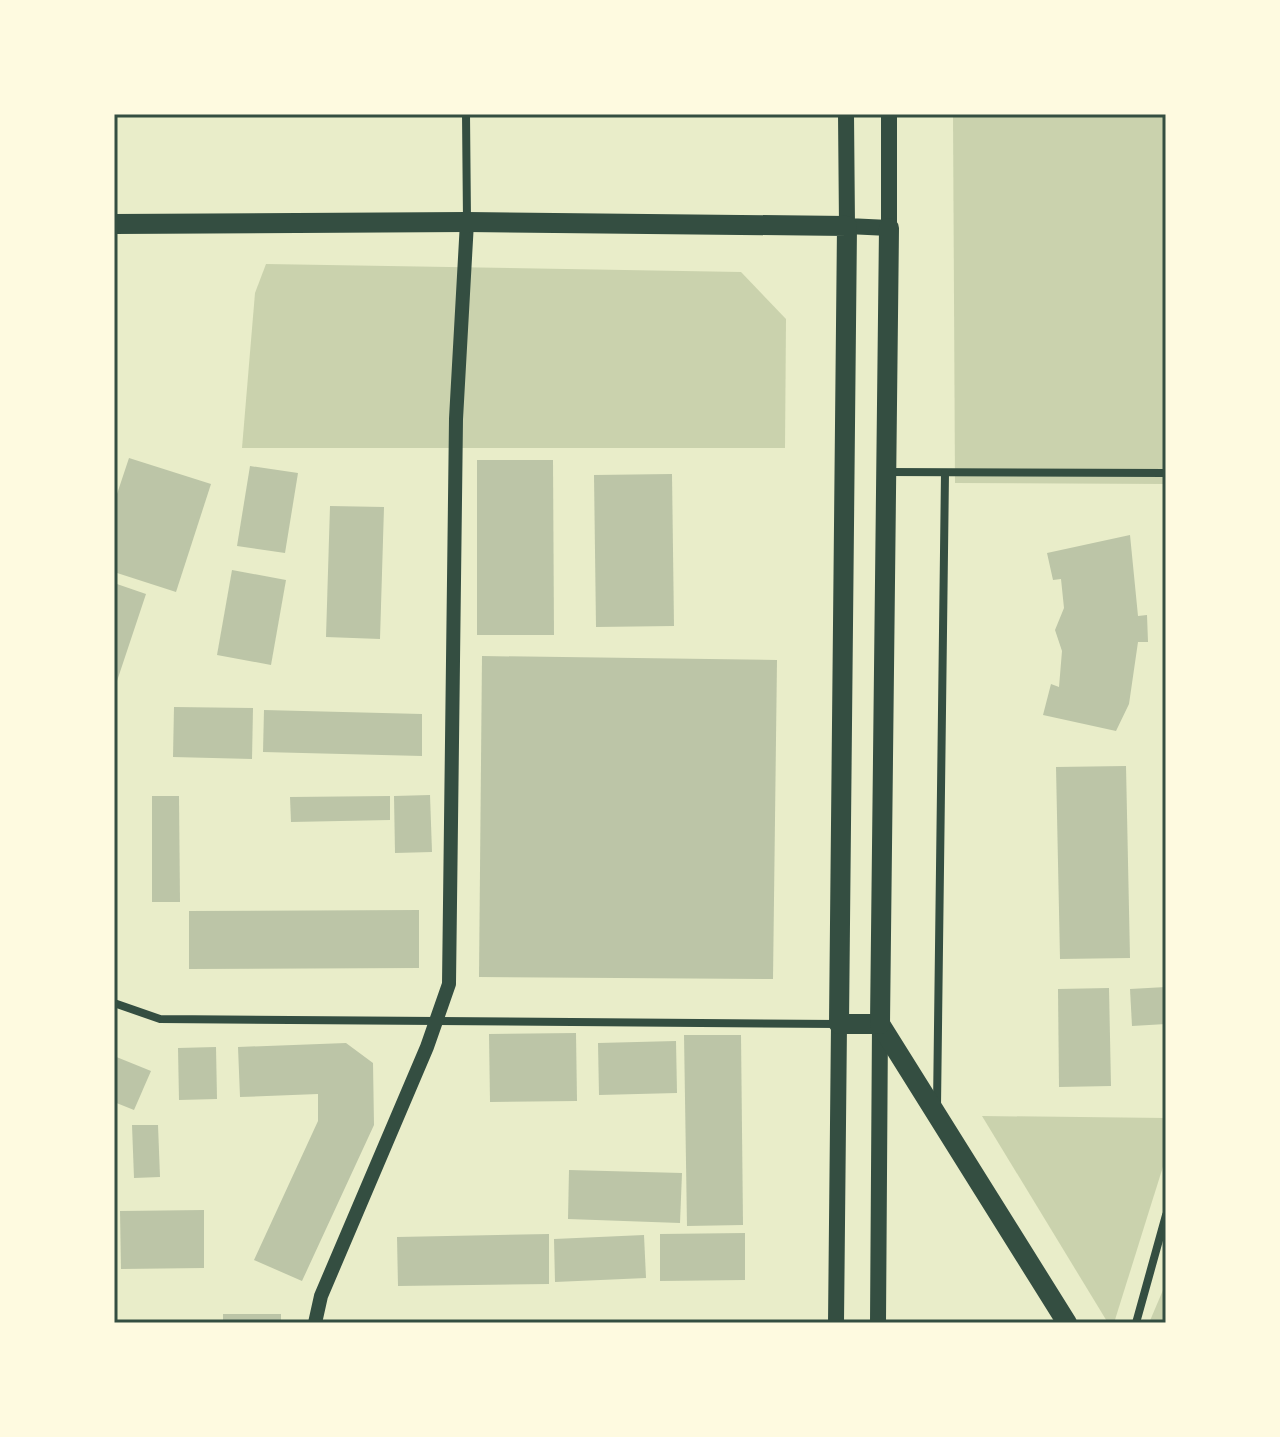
<svg xmlns="http://www.w3.org/2000/svg" width="1280" height="1437" font-family="'Space Grotesk',sans-serif">
<style>
.green{fill:#cad2ad}
.building{fill:#bcc5a7}
.lines{fill:none;stroke-linecap:round;stroke-linejoin:round}
.minor{stroke:#344e41;stroke-width:8}
.tertiary{stroke:#344e41;stroke-width:14}
.secondary{stroke:#344e41;stroke-width:16}
.primary{stroke:#344e41;stroke-width:20}
.neatline{fill:none;stroke:#344e41;stroke-width:3}
</style>
<rect width="100%" height="100%" fill="#e9edc9"/>
<g class="green">
<polygon points="953,114 1166,114 1166,484 955,483"/>
<polygon points="266,264 741,272 786,319 785,448 242,448 255,293"/>
<polygon points="982,1116 1166,1118 1166,1157 1114,1323 1108,1323"/>
<polygon points="1166,1283 1166,1323 1149,1323"/>
</g>
<g class="building">
<polygon points="129,458 211,484 176,592 114,572 114,503"/>
<polygon points="477,460 553,460 554,635 477,635"/>
<polygon points="250,466 298,473 285,553 237,546"/>
<polygon points="672,474 674,626 596,627 594,475"/>
<polygon points="330,506 384,507 380,639 326,637"/>
<polygon points="1130,535 1138,616 1147,615 1148,642 1138,642 1129,704 1116,731 1043,715 1051,684 1059,687 1062,651 1055,630 1064,608 1061,579 1053,580 1047,553"/>
<polygon points="232,570 286,580 271,665 217,655"/>
<polygon points="114,583 146,594 115,687 114,687"/>
<polygon points="482,656 777,660 773,979 479,977"/>
<polygon points="174,707 253,708 252,759 173,757"/>
<polygon points="264,710 422,714 422,756 263,752"/>
<polygon points="1126,766 1130,958 1060,959 1056,767"/>
<polygon points="430,795 432,852 395,853 394,796"/>
<polygon points="152,796 179,796 180,902 152,902"/>
<polygon points="390,796 390,820 291,822 290,797"/>
<polygon points="419,910 419,968 189,969 189,911"/>
<polygon points="1166,987 1166,1024 1132,1026 1130,989"/>
<polygon points="1109,988 1111,1086 1059,1087 1058,989"/>
<polygon points="576,1033 577,1101 490,1102 489,1034"/>
<polygon points="684,1035 741,1035 743,1225 687,1226"/>
<polygon points="676,1041 677,1093 599,1095 598,1043"/>
<polygon points="346,1043 373,1063 374,1125 302,1281 254,1260 318,1121 318,1094 240,1097 238,1047"/>
<polygon points="216,1047 217,1099 179,1100 178,1048"/>
<polygon points="114,1056 151,1071 134,1110 114,1102"/>
<polygon points="132,1125 158,1125 160,1177 134,1178"/>
<polygon points="569,1170 682,1173 680,1223 568,1219"/>
<polygon points="204,1210 204,1268 121,1269 120,1211"/>
<polygon points="745,1233 745,1280 660,1281 660,1234"/>
<polygon points="549,1234 549,1284 398,1286 397,1237"/>
<polygon points="644,1235 646,1278 555,1282 554,1239"/>
<rect x="223" y="1314" width="58" height="9"/>
</g>
<g class="lines">
<g class="minor">
<polyline points="466,114 467,221"/>
<polyline points="887,472 1166,473"/>
<polyline points="114,1003 160,1019 838,1024"/>
<polyline points="937,1106 945,473"/>
<polyline points="1136,1323 1166,1215"/>
</g>
<polyline class="tertiary" points="315,1323 321,1296 427,1047 449,984 456,419 467,222"/>
<g class="secondary">
<polyline points="846,114 847,226 889,228 889,114"/>
<polyline points="836,1323 839,1024"/>
<polyline points="878,1323 880,1024"/>
</g>
<g class="primary">
<polyline points="114,224 467,222 847,226 839,1024 880,1024 1067,1323"/>
<polyline points="880,1024 889,228"/>
</g>
</g>
<rect width="1280" height="1437" fill="none" stroke="#fefae0" stroke-width="232"/>
<rect x="116" y="116" width="1048" height="1205" class="neatline"/>
</svg>
